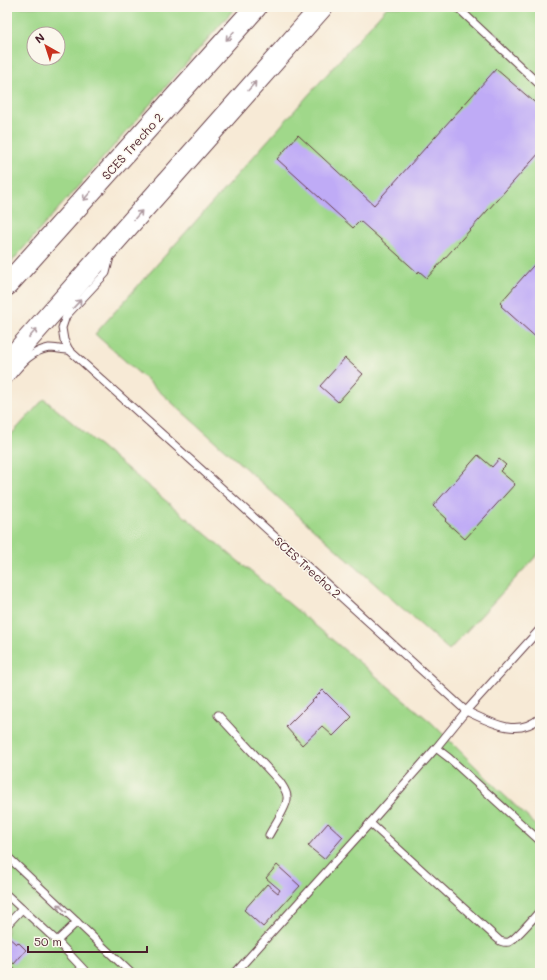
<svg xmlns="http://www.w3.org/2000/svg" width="547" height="980" font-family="Mali,sans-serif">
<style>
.green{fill:#a0d88a;stroke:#757c5a;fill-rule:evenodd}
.building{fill:#bfabf6}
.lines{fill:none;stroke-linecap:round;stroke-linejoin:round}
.service-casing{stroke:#643d45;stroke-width:9}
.secondary-casing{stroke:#643d45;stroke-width:23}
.service{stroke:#fff;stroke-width:7}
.secondary{stroke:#fff;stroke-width:21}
.oneway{stroke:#ae9aa0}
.labels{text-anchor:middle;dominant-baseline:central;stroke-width:3;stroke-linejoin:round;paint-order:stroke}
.street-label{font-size:12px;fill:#4a1f2b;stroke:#fbf7ec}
</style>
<rect width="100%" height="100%" fill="#fbf7ec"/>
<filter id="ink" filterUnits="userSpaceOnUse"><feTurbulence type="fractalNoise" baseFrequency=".025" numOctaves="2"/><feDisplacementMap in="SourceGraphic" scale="8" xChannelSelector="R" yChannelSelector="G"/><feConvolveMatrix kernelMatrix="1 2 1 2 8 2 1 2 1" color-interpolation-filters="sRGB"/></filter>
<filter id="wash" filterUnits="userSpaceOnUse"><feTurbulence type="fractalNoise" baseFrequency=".012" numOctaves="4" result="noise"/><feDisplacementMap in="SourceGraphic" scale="16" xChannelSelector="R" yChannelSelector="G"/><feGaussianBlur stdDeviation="0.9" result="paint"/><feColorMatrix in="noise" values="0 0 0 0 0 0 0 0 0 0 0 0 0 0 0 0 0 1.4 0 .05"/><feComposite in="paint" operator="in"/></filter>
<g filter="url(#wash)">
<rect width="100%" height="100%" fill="#f7ead6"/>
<g class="green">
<path d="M7,7H236L7,267ZM34,34H58V58H34Z"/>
<polygon points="387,7 540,7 540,552 449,650 95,334"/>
<polygon points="44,399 432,723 505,796 540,829 540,973 7,973 7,439"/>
</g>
<g id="blocks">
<g class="building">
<polygon points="496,69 540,107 540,152 427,278 419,271 418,273 360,221 353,228 277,159 298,135 374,205"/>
<polygon points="540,258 540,341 501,306 502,305 500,303"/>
<polygon points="345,358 363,374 338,402 320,386"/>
<polygon points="478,455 492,467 499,459 506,465 500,471 515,484 465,539 445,521 447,519 433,506"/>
<polygon points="323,690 340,707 341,706 352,717 333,736 322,726 302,745 286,727"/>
<polygon points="328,823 343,837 324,859 308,846"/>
<polygon points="277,865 300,886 263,927 244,910 267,884 278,893 280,890 266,878"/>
<polygon points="7,936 16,944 18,942 26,950 14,964 7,957"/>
</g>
</g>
</g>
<g filter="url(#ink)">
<use href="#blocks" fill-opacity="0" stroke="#643d45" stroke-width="1"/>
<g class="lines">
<defs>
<g id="service">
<polyline points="457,7 540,85"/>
<polyline points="110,257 106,273 66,316 62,328 64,340 69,350 202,470 466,711 540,629"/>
<path d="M7,381C19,367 30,351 49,348C55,348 63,350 69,350"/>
<path d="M218,715L280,782C283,787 288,792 287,799C287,807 273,827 269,835"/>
<path d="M540,718C516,738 490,722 466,711L436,748L449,758L540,841"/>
<path d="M436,748L370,823L500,941C503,942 505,943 509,942C517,938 533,918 540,911"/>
<polyline points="7,856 131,973"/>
<polyline points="7,895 57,941 87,973"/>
<polyline points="7,925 22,909"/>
<polyline points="57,941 77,922"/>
<polyline points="7,968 13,973"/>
<polyline points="235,973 370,823"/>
</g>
<g id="secondary">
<polyline points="7,285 256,7"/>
<polyline points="7,363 322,7"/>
</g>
</defs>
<use href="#service" class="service-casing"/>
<use href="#secondary" class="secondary-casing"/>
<use href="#service" class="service"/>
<use href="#secondary" class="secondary"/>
</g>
<defs><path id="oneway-shaft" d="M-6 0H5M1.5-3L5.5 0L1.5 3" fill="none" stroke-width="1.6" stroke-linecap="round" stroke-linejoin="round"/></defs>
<g class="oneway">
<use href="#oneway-shaft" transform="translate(230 36) rotate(132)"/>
<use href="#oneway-shaft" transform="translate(252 86) rotate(-49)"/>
<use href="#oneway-shaft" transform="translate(87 196) rotate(132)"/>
<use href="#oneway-shaft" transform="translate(138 215) rotate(-48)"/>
<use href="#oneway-shaft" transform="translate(77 304) rotate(-47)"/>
<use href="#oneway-shaft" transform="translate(33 333) rotate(-48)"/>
<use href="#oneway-shaft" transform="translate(62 908) rotate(-137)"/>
</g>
</g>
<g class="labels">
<g class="street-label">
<text transform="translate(132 146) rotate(-48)">SCES Trecho 2</text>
<text transform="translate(308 567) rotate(42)">SCES Trecho 2</text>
</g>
</g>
<rect width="547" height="980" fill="none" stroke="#fbf7ec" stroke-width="24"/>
<g transform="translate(46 46) rotate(321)"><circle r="19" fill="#fbf7ec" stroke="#b4a19f"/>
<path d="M0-3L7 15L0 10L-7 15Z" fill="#c8321e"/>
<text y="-6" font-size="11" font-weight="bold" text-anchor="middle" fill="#4a1f2b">N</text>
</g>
<path d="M28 946v6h119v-6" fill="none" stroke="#4a1f2b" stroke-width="2"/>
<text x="34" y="946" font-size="12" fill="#4a1f2b" stroke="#fbf7ec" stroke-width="3" paint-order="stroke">50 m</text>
</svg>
